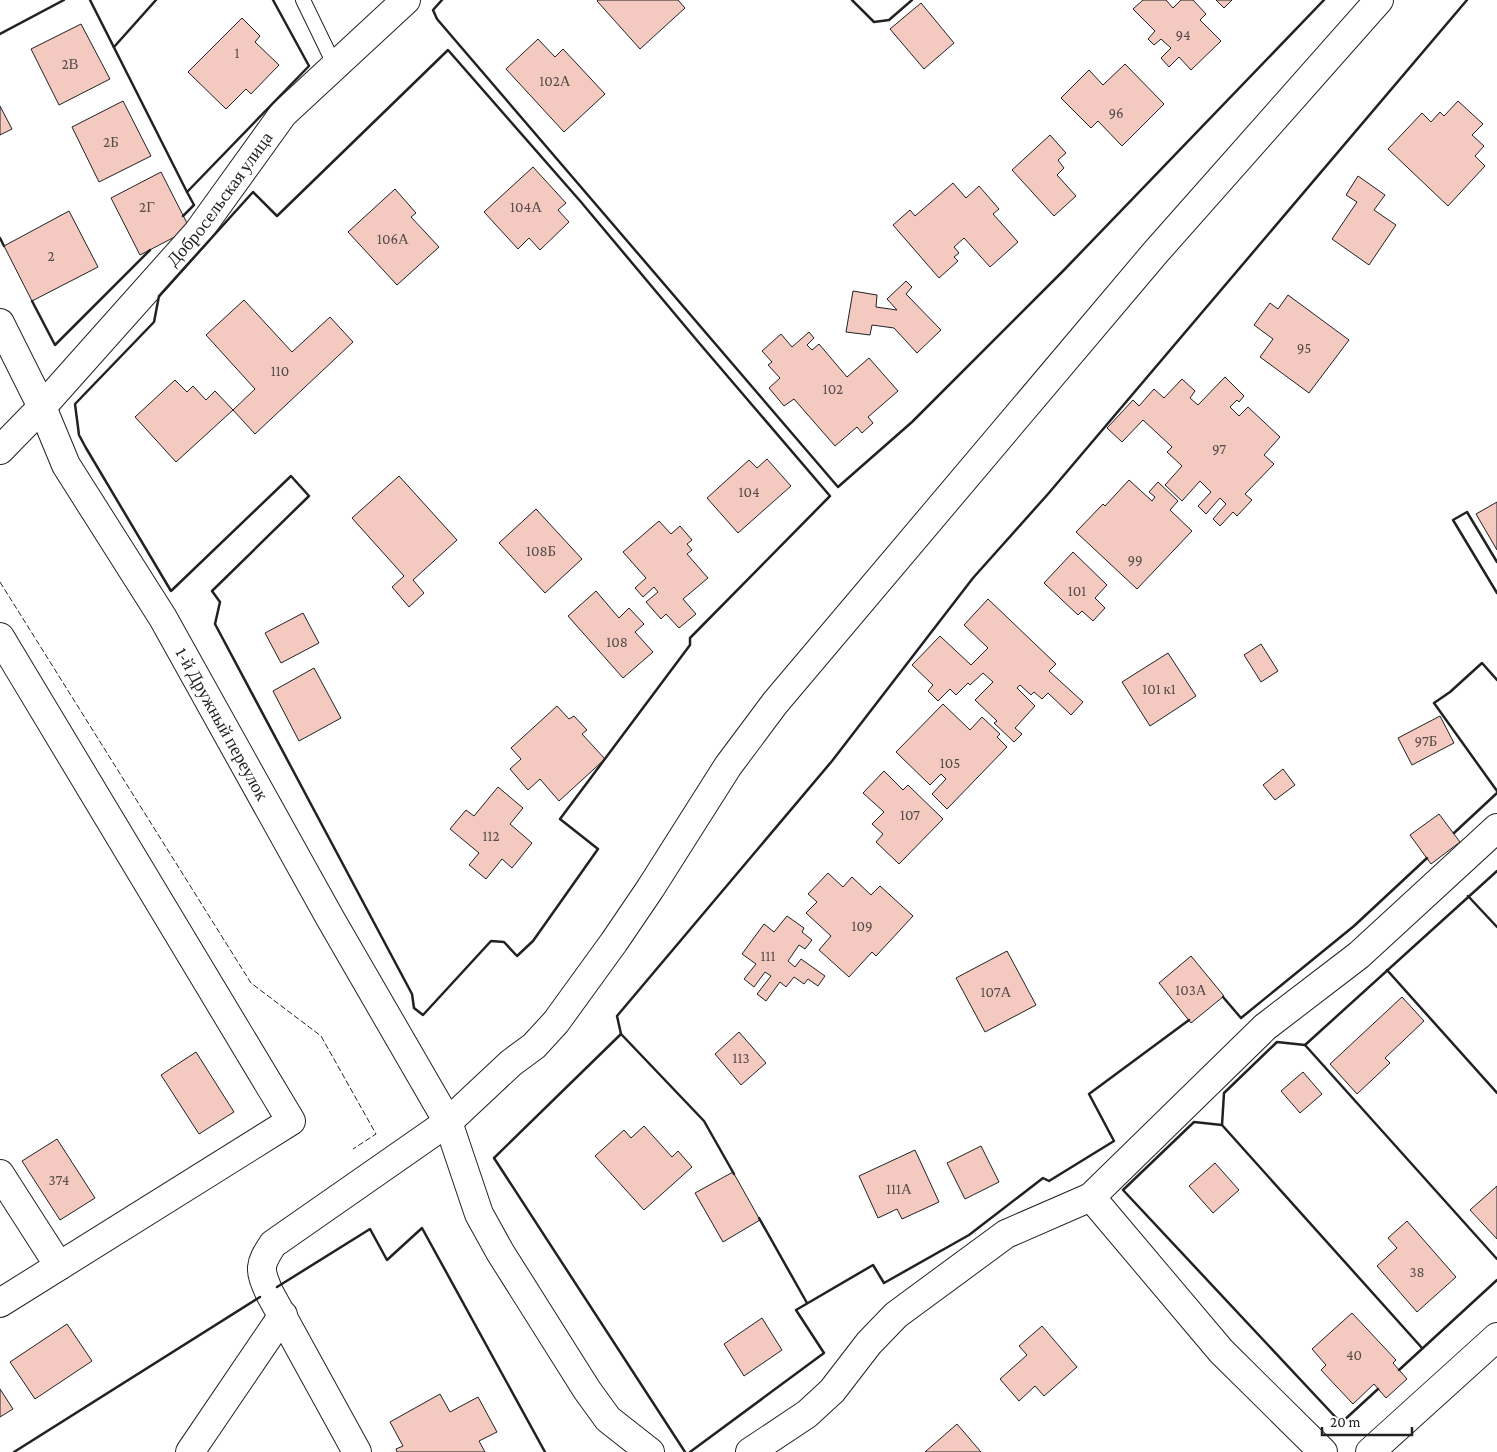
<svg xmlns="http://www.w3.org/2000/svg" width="1497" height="1452" font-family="'Crimson Pro',serif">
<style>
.building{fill:#f3c9c0;stroke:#222}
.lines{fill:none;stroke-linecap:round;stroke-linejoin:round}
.service-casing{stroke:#222;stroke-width:16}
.minor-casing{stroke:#222;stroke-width:30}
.service{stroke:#fff;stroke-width:14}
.minor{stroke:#fff;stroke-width:28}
.fence{stroke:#222;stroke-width:1;stroke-dasharray:6 2.5;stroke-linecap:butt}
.wall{stroke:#222;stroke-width:2.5}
.labels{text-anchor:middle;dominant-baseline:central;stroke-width:4;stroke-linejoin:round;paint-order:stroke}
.number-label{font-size:15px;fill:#564c4a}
.street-label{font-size:18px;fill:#222;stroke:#fff}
</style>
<rect width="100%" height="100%" fill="#fff"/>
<g class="building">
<polygon points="598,0 678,0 685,8 640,49 597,1"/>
<polygon points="1143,0 1166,0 1173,8 1181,0 1193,0 1206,14 1200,20 1221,41 1191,70 1179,57 1169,67 1161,58 1171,48 1161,39 1154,45 1148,39 1155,31 1133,9"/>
<polygon points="1216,0 1232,0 1224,8"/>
<polygon points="921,3 954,43 924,69 890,29"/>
<polygon points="242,18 260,36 255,42 279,65 251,94 246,89 226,109 188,72"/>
<polygon points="81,24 110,79 59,105 31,49"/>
<polygon points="538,39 555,57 563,49 605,94 564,132 506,69"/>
<polygon points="1125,64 1164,104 1122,146 1098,121 1091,128 1061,98 1089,70 1103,85"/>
<polygon points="123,101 151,156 99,182 72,127"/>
<polygon points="1458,101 1483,124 1472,135 1484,146 1475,156 1485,166 1448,206 1388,149 1422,113 1431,122 1440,112 1444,116"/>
<polygon points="0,106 12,129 0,135"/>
<polygon points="1050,135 1066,153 1058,160 1064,168 1057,175 1076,196 1054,216 1012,170"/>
<polygon points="533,167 566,203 558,210 569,222 540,250 529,238 518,249 484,212"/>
<polygon points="161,172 190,229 140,255 111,198"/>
<polygon points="1358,176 1385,195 1374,210 1396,225 1369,265 1332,239 1357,202 1346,195"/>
<polygon points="953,183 966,198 979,186 999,209 993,214 1018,242 990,267 964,238 954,247 959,253 954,257 958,261 939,278 893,225 910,210 915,216"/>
<polygon points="395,189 416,213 411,217 439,247 397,285 348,232"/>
<polygon points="69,211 98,267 32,301 4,246"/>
<polygon points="906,281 912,287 906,294 941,330 917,353 894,328 872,325 870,335 846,332 853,291 877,295 876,307 897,310 887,299"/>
<polygon points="1288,295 1349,340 1309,393 1260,357 1273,339 1254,325 1270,303 1278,309"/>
<polygon points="244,300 292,352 330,317 353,342 255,434 233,410 255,389 206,335"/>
<polygon points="809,332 814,338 807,345 812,350 819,344 847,377 869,358 898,391 868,417 873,423 862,433 857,427 835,446 794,399 784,406 769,388 780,378 768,365 772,362 762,351 781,334 792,347"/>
<polygon points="1225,377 1244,396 1239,402 1237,400 1230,407 1239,416 1248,407 1280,437 1264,455 1274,464 1245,494 1252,500 1237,516 1233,512 1220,526 1213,519 1226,504 1220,498 1206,514 1198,506 1211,492 1200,481 1182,501 1165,485 1182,466 1167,452 1172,447 1143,420 1122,442 1107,428 1133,400 1139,406 1154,389 1164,398 1182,379 1195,391 1190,398 1198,405"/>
<polygon points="175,380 187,392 193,386 206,400 215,391 233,410 176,462 135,417"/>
<polygon points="767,459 791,486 738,533 707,498 749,460 757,468"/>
<polygon points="399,476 457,540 413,580 424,593 409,607 392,587 404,576 352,518"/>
<polygon points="1129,480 1152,501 1155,497 1149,492 1158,482 1178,501 1170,510 1192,531 1137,589 1076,532 1103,504 1105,506"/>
<polygon points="1497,502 1497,550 1476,514"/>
<polygon points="536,509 582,559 545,593 499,543"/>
<polygon points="659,521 671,534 680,526 692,540 687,544 692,550 687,554 708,578 683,599 696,614 679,628 666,614 661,619 646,602 658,592 654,587 643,597 635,588 646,578 623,552"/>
<polygon points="1073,552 1107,585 1095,598 1105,608 1093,621 1082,611 1078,615 1044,583"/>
<polygon points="596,591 619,618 629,608 644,624 635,632 653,652 623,678 568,616"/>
<polygon points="988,599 1056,664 1049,671 1083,702 1071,715 1048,693 1042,699 1034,692 1031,695 1020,685 1017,688 1035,706 1015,728 1022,734 1014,742 994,723 997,721 975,700 993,682 983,673 970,685 968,683 956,695 950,689 938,701 928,691 933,685 912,665 940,636 971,665 988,648 964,625"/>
<polygon points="303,613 319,643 281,663 265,633"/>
<polygon points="1261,644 1278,671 1261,682 1244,655"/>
<polygon points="1168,653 1196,696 1150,726 1122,682"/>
<polygon points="314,668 341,718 299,741 273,691"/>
<polygon points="943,704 970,730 982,717 1000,734 997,737 1007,747 947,809 932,794 946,779 941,774 930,785 896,752"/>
<polygon points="557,706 569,719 574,716 587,730 582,734 605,759 559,801 540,779 528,790 510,769 521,759 511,748"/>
<polygon points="1440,716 1454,743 1412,765 1398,738"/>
<polygon points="1283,769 1295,785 1275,800 1263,785"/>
<polygon points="884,771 903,790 908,785 943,819 899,864 876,842 883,834 872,824 884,812 863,793"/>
<polygon points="498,787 523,808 510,824 532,843 512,868 502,859 486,879 469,865 479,853 450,829 466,810 474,816"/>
<polygon points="1439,814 1460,842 1431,864 1410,835"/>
<polygon points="828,873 843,887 852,877 871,895 880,886 913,916 876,956 872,952 849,977 819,950 831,936 806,913 817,902 808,894"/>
<polygon points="787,916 804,928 802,932 812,940 805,949 799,945 788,961 795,967 801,959 825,976 818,986 808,979 804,984 794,977 786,987 780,982 766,1001 757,994 771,976 765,972 754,987 744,979 756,964 742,954 764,924 774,932"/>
<polygon points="1007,951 1036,1005 985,1032 956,978"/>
<polygon points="1191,956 1224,996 1191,1023 1159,983"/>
<polygon points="1402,997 1424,1021 1385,1058 1390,1063 1357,1094 1330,1064"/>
<polygon points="739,1032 766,1063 741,1085 715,1054"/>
<polygon points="196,1052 234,1112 199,1134 161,1075"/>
<polygon points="1303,1072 1322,1094 1300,1113 1281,1091"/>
<polygon points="644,1126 672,1157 678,1151 692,1167 644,1210 595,1156 624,1130 631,1138"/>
<polygon points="57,1139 95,1198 60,1220 22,1161"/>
<polygon points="981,1146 999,1182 965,1199 947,1163"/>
<polygon points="915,1150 939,1202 902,1219 897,1209 878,1218 859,1176"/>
<polygon points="1215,1163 1239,1190 1213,1213 1189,1186"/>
<polygon points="733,1172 760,1220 723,1242 695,1193"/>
<polygon points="1497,1186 1497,1239 1470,1210"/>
<polygon points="1407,1221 1456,1277 1417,1312 1377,1266 1397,1248 1388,1238"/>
<polygon points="1352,1313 1396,1360 1393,1363 1407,1379 1386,1398 1374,1384 1353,1404 1321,1370 1326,1365 1312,1349"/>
<polygon points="762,1318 782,1350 744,1376 724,1344"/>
<polygon points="67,1324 92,1361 35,1399 10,1362"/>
<polygon points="1042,1326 1077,1367 1044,1396 1035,1386 1019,1401 1000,1379 1027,1355 1019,1346"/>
<polygon points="0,1389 13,1409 0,1417"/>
<polygon points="440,1394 450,1412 478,1397 497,1432 479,1441 485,1452 397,1452 396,1449 403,1446 390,1422"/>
<polygon points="957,1424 981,1452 925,1452"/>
</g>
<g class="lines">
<defs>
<polyline id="service" points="303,0 335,66"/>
<g id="minor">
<path id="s1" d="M0,323L42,407L66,465L163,618L330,918L448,1122L479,1214L500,1252L587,1390L608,1419L650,1452"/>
<path id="s2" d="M0,450L42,407L198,232L283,114L406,0"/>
<polyline points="0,637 291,1121 0,1303"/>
<polyline points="0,1174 59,1266"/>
<polyline points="1091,1197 1221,1351 1323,1452"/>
<polyline points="190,1452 283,1315"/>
<path d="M357,1452L269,1292C259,1269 259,1265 273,1244L448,1122L511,1063L534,1046L556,1022L614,942L650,889L728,766L775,703L1155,253L1379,0"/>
<polyline points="750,1452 807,1414 832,1391 869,1343 896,1315 1006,1234 1091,1197 1265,1027 1359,955 1497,828"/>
<polyline points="1370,1452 1497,1337"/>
</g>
</defs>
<use href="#service" class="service-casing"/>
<use href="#minor" class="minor-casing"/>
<use href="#service" class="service"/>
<use href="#minor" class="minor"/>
<polyline class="fence" points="0,582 251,983 321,1036 376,1134 353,1149"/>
<g class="wall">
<polyline points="90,0 187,192"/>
<polyline points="442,0 433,10 437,19 838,487 912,422 1064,270 1324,0"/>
<polyline points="852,0 874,22 889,20 912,0"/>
<polyline points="0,34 64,0"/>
<polyline points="114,47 156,0"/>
<polygon points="448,50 581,202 700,344 830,496 690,638 690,645 560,819 598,849 533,941 517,956 504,942 491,941 423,1015 414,1008 412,994 215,624 220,602 212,591 309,496 291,476 171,591 86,448 79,435 75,404 154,322 159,296 253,192 277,216"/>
<polyline points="183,216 194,205 187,192 309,66 273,0"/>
<polyline points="0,238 4,246"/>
<polyline points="32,301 55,345 150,250"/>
<polyline points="1497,562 1467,512 1453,520 1497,593"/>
<polyline points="1497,680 1482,663 1450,692 1434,703 1497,791"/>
<polyline points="1454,833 1497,793"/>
<polyline points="1468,896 1497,927"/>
<polyline points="1387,970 1497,1093"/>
<polyline points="1223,997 1241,1018 1354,926 1427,858"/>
<polyline points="621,1034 704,1121 734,1174"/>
<polyline points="1305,1045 1497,1259"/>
<polyline points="1222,1125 1422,1348"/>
<polyline points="759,1218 807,1303"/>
<polyline points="277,1287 370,1229 387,1260 422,1228 545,1452"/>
<polyline points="1399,1370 1497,1280"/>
<polyline points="1378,1389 1341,1423 1123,1190 1194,1122 1222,1125 1224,1093 1277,1042 1305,1045 1497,871"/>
<polyline points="14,1452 260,1297"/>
<polyline points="685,1452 494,1158 621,1034 617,1016 832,761 973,578 1048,494 1467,0"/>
<polyline points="690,1452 824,1353 796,1310 873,1265 884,1283 969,1235 1043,1178 1049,1181 1114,1141 1089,1094 1189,1020"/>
</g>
</g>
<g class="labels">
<g class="number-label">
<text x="1183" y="35">94</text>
<text x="237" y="53">1</text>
<text x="70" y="64">2В</text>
<text x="555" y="81">102А</text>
<text x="1116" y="113">96</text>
<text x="111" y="142">2Б</text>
<text x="147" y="207">2Г</text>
<text x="526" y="207">104А</text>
<text x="393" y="239">106А</text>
<text x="51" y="256">2</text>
<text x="1304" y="348">95</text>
<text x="280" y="371">110</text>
<text x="833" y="389">102</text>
<text x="1219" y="449">97</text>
<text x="749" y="492">104</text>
<text x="541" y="551">108Б</text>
<text x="1135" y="560">99</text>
<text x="1077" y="591">101</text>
<text x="617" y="642">108</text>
<text x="1159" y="689">101 к1</text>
<text x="1426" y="741">97Б</text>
<text x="950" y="763">105</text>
<text x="910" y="815">107</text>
<text x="491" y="836">112</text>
<text x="862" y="926">109</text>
<text x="768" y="956">111</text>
<text x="1191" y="990">103А</text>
<text x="996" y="992">107А</text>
<text x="741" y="1058">113</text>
<text x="59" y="1180">374</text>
<text x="899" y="1189">111А</text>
<text x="1417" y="1272">38</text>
<text x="1354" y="1355">40</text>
</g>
<g class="street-label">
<text stroke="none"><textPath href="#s2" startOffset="334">Добросельская улица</textPath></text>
<text stroke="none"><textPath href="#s1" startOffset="459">1-й Дружный переулок</textPath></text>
</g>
</g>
<path d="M1322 1427v8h90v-8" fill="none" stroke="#222222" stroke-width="2.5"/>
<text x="1330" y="1427" font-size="15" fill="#222222" stroke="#ffffff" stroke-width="4" paint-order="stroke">20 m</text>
</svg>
